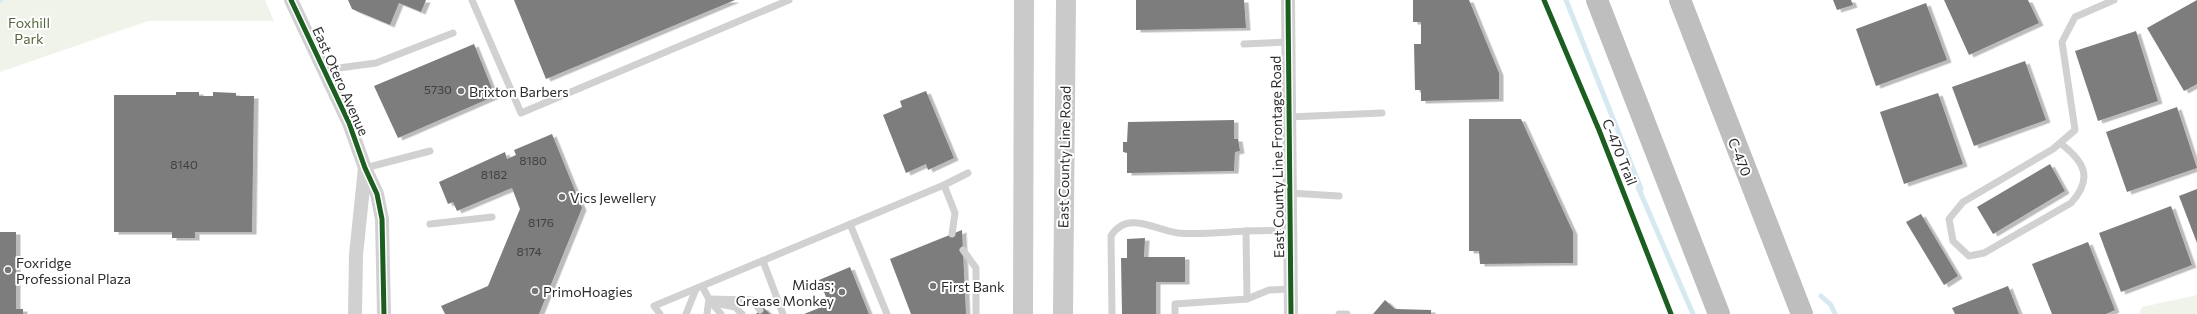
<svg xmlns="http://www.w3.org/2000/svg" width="2197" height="314" font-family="Commissioner,sans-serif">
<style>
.green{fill:#f0f3ea}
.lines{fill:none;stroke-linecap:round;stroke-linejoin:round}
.stream{stroke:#d6e9f0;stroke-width:5}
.building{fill:#7d7d7d;filter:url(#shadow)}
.lane{stroke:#d1d1d1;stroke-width:7}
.street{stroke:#d1d1d1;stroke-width:14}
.secondary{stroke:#cacaca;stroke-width:20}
.highway{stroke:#bebebe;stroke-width:22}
.cycleway-casing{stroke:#fff;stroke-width:8}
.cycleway{stroke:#1b5e20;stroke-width:5}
.poi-dot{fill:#767676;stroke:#fff;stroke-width:1.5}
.labels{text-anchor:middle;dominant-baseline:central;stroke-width:4;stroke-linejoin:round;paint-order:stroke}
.number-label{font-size:12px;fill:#404040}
.park-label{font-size:14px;fill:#53673a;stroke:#fff}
.street-label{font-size:14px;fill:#2c2c2c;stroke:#fff}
.poi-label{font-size:14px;fill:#2c2c2c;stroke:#fff;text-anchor:start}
</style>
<defs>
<filter id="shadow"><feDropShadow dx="4.5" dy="2.5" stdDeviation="0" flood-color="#0004"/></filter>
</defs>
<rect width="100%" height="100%" fill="#fff"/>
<g class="green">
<polygon points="0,0 265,0 274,21 148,21 0,72"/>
<polygon points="2197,295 2197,314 2139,314 2142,307"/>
</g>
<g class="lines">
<g class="stream">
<polyline points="0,0 1,0"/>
<polyline points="1566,0 1641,189"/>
<polyline points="1638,187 1693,314"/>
<polyline points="1821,296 1831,305 1835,314"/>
</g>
</g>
<g class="building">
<polygon points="348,0 426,0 421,12 399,3 390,25 352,9"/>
<polygon points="514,0 735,0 546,79"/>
<polygon points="1136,0 1244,0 1246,28 1136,30"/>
<polygon points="1413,0 1469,0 1499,73 1499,99 1421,101 1421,90 1415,90 1414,44 1421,44 1421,22 1413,22"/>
<polygon points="1833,0 1851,0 1853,5 1837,10"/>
<polygon points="1944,0 2028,0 2039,23 1969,55"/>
<polygon points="2197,0 2197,84 2184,91 2147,28"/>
<polygon points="1926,3 1947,60 1876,86 1856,29"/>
<polygon points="2136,31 2158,101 2098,121 2075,51"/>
<polygon points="474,44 495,96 398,138 374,86"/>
<polygon points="2025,61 2046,120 1974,146 1952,87"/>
<polygon points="926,91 954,158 928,170 926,164 906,173 883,115 902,107 900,101"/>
<polygon points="176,92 199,92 199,96 213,96 213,92 236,93 236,96 254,96 252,232 195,232 195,238 172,238 172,232 114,232 114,95 176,95"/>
<polygon points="1938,93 1963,164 1904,184 1880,112"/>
<polygon points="2177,107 2197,168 2127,192 2106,132"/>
<polygon points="1469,119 1521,119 1573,232 1573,263 1480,264 1479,251 1469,251"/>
<polygon points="1234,120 1234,139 1238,139 1240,151 1235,152 1234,171 1127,173 1127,153 1123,152 1123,142 1127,142 1128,122"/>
<polygon points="552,134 582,208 539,314 445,314 441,306 488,286 520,209 512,188 457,211 453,202 448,204 439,182 505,152 507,159 516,155 514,150"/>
<polygon points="2050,164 2065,191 1993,234 1977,207"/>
<polygon points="2197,189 2197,243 2179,196"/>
<polygon points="2171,206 2192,265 2121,292 2099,233"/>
<polygon points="1921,214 1958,276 1944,285 1906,222"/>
<polygon points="962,230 966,314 911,314 890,259"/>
<polygon points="0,232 16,232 16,309 23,309 23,314 0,314"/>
<polygon points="1145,238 1144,257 1185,257 1185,282 1156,282 1156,314 1122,314 1121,258 1127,258 1127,239"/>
<polygon points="2088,242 2115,310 2106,314 2052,314 2032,264"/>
<polygon points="850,267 869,314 804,314 829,304 819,280"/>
<polygon points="2008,286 2019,314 1955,314 1952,308"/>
<polygon points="1385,300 1395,309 1431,310 1431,314 1373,314"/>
<polygon points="763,307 770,314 756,314"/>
</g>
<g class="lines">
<g class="lane">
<polyline points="472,0 521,113 789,0"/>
<polyline points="1244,44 1288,42"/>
<polyline points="324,70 376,63 453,33"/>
<polyline points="1289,117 1382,113"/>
<path d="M2060,143C2084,161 2094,178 2071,203L1984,253L1969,256L1953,241L1949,219L1963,202L2053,149L2075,130L2062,42L2075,17L2114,0"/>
<polyline points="365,168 430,151"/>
<polyline points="944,185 955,213 952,234"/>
<polyline points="1290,193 1339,196"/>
<polyline points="430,224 492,217"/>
<polyline points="850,224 887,314"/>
<polyline points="963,250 976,268 976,314"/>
<polyline points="763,261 783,314"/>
<polyline points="702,286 709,299 707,314"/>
<polyline points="709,299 752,300 760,310"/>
<polyline points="1247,299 1246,231 1290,230"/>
<polyline points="710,301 721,314"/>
<polyline points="714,303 735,307 742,314"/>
<polyline points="660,314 654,306 944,185 968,173"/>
<polyline points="686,314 696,289"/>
<path d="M1112,314L1111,236C1127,210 1155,230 1178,233C1200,235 1224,232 1246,231"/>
<polyline points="1175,314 1175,304 1247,299 1269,290 1290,289"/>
<polyline points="1339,314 1347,314"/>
</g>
<g class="street">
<polyline points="291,0 349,123 365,168 377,194 382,219 384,314"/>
<polyline points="1288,0 1291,314"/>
<polyline points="355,314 356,255 365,168"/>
</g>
<g class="secondary">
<polyline points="1023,314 1024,0"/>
<polyline points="1063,314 1066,0"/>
</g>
<g class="highway">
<polyline points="1597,0 1719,314"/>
<polyline points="1680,0 1802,314"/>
</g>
<defs>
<g id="cycleway">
<polyline points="291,0 349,123 365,168 377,194 382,219 384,314"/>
<polyline points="1288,0 1291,314"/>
<polyline points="1544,0 1599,130 1671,314"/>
</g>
</defs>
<use href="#cycleway" class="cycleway-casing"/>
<use href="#cycleway" class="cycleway"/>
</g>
<g class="poi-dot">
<circle cx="461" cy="91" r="4"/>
<circle cx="562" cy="197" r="4"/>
<circle cx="8" cy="270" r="4"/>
<circle cx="933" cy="286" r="4"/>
<circle cx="535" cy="291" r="4"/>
<circle cx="842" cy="292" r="4"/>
</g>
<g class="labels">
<g class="number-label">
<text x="438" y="89">5730</text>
<text x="533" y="160">8180</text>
<text x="184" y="164">8140</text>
<text x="494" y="174">8182</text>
<text x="541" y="222">8176</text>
<text x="529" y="251">8174</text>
</g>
<g class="park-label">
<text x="29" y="22">Foxhill<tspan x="29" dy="16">Park</tspan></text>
</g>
<g class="street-label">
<text transform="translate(341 81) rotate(66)">East Otero Avenue</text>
<text transform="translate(1620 152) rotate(68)">C-470 Trail</text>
<text transform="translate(1064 157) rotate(-89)">East County Line Road</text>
<text transform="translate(1277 157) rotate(-91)">East County Line Frontage Road</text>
<text transform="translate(1740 157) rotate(68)">C-470</text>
</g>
<g class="poi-label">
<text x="469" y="91">Brixton Barbers</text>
<text x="570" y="197">Vics Jewellery</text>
<text x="16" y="262">Foxridge<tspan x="16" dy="16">Professional Plaza</tspan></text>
<text x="834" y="284" text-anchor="end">Midas;<tspan x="834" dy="16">Grease Monkey</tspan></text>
<text x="941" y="286">First Bank</text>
<text x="543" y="291">PrimoHoagies</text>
</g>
</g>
</svg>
